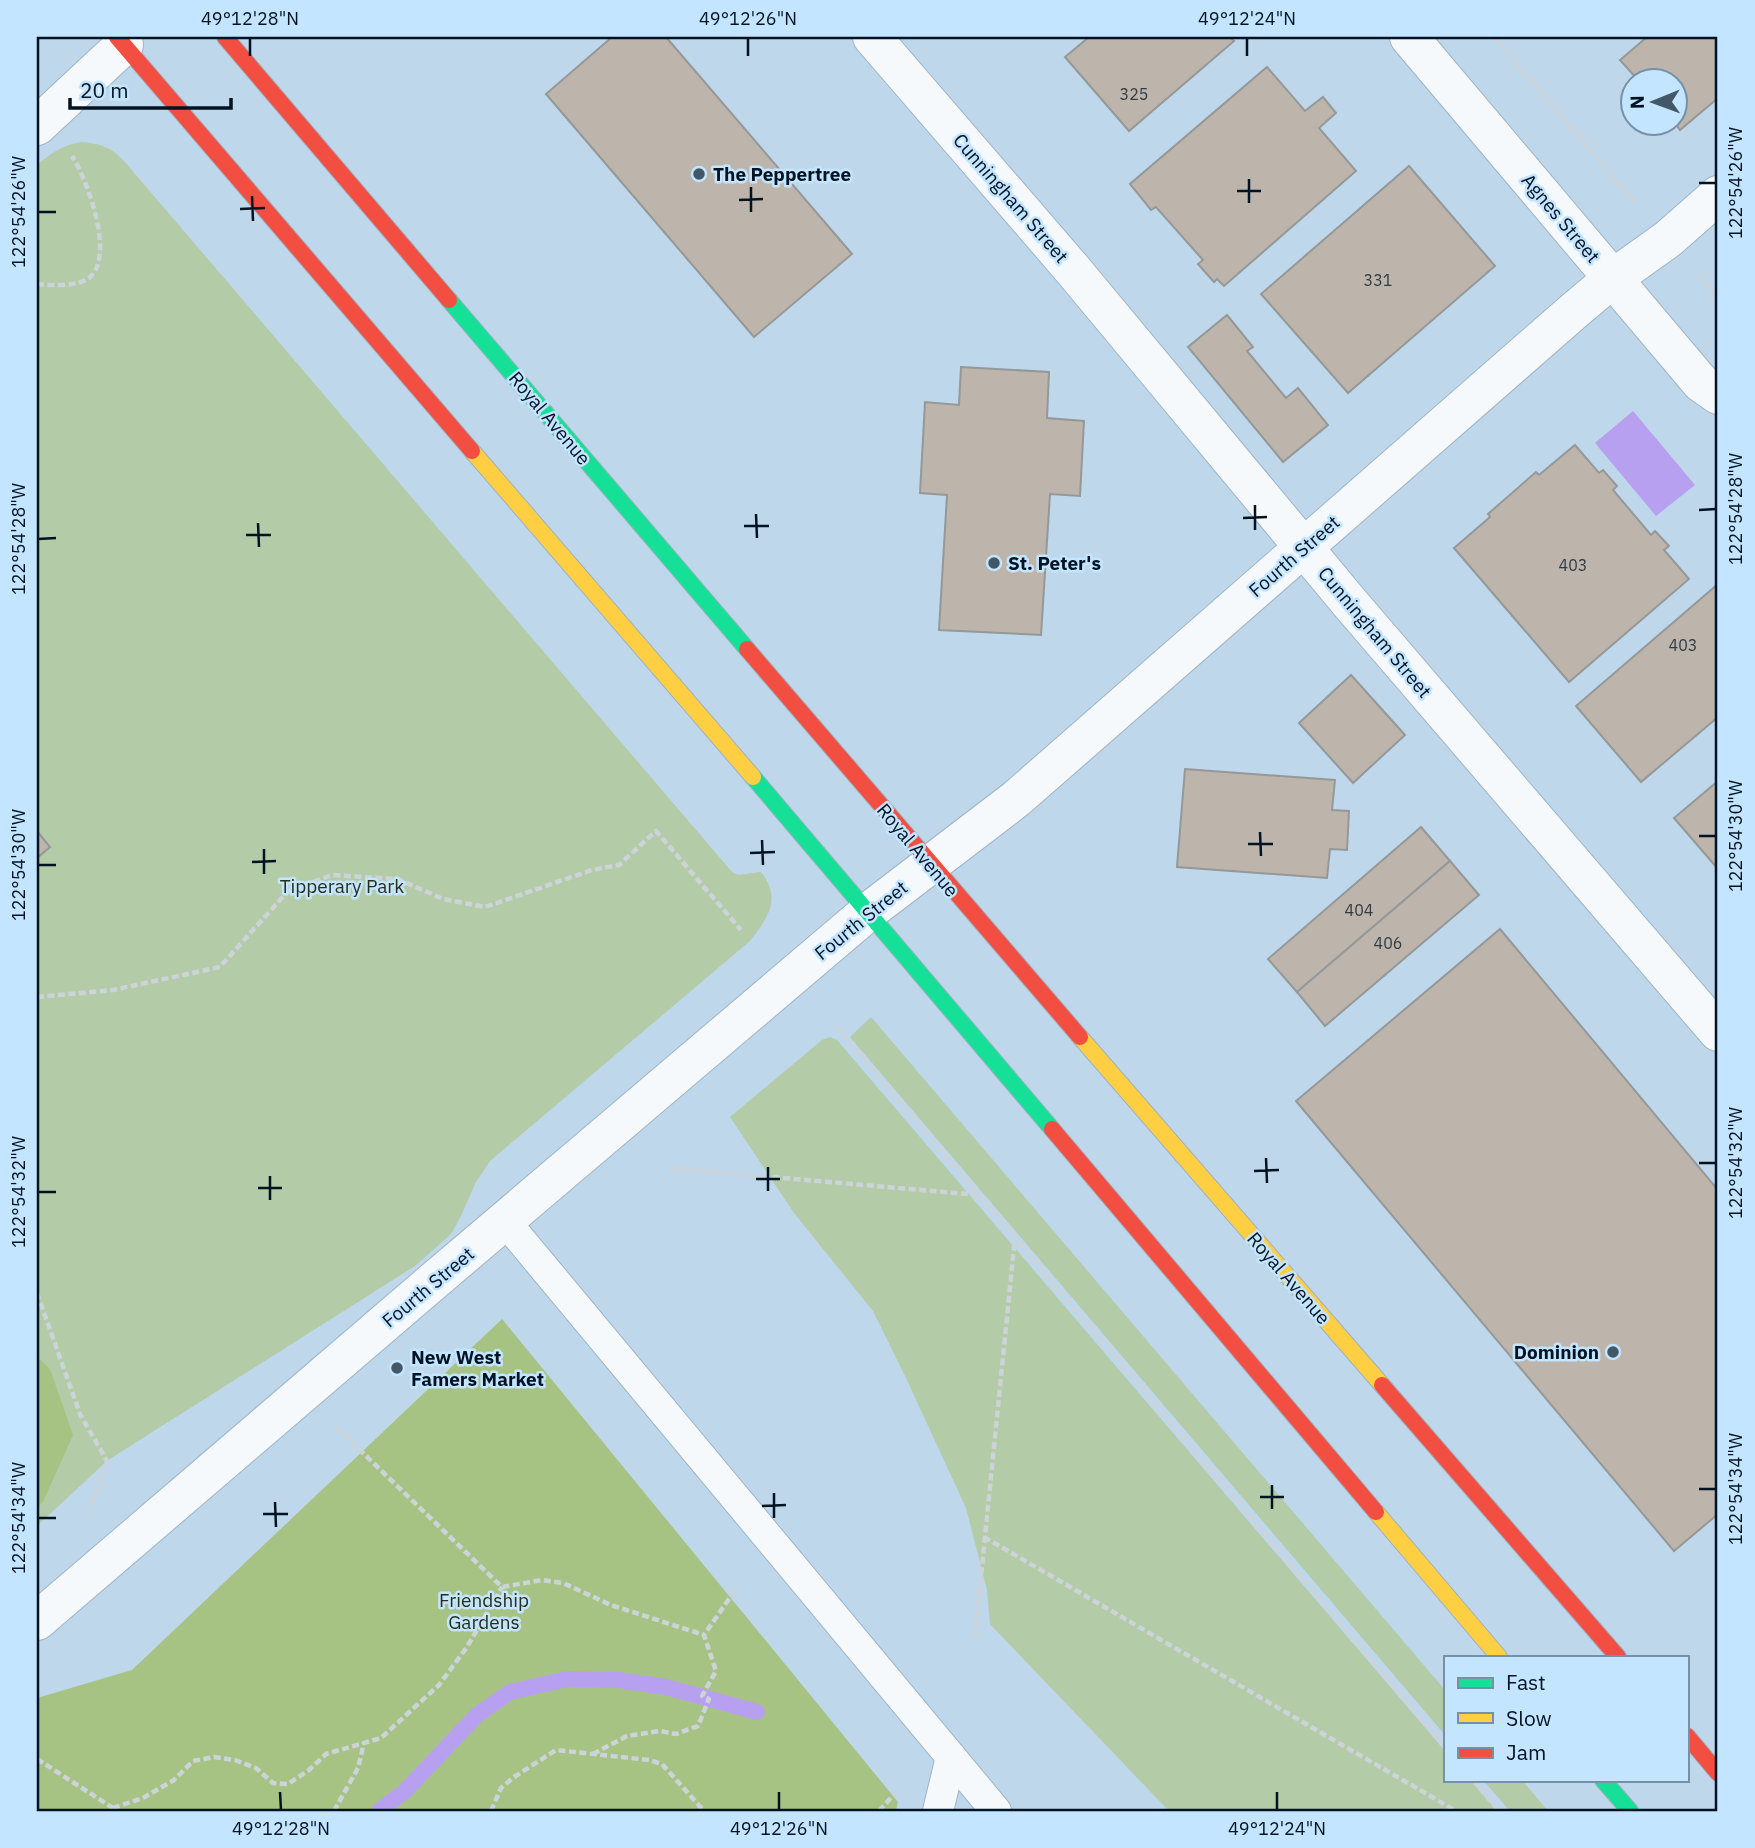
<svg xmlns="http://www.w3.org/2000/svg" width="1755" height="1848" font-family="'IBM Plex Sans',sans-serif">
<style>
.green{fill:#b3cba6}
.forest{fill:#a7c384}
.water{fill:#b8a0f0}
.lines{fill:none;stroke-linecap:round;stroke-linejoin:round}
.stream{stroke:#b8a0f0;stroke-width:16}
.building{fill:#bdb5ab;stroke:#959899;stroke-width:2}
.lane-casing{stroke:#9fb4c5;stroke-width:32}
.street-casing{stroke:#9fb4c5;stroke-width:40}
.fast-casing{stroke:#9eb0bf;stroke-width:18}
.slow-casing{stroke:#9eb0bf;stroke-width:18}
.jam-casing{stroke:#9eb0bf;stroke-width:18}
.path{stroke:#ccd4da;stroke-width:4.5;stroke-dasharray:7 3.5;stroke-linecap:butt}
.lane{stroke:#f5f9fc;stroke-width:30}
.street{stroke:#f5f9fc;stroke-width:38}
.fast{stroke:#16e098;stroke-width:16}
.slow{stroke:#ffcf43;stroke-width:16}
.jam{stroke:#f24e42;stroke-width:16}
.ticks{fill:none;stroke:#001322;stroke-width:2.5}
.poi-dot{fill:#425868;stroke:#c4e5ff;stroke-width:2.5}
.labels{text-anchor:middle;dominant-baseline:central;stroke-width:5;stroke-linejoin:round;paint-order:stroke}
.number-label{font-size:16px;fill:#2f3c44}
.poi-label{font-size:19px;font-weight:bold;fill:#001322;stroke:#c4e5ff;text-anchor:start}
.street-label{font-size:19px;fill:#001322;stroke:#c4e5ff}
.park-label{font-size:19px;fill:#282e19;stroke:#c4e5ff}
.neatline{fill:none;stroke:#001322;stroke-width:2.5}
.ticks-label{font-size:18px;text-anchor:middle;fill:#001322}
</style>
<rect width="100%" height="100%" fill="#bed7ea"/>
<g class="green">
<path d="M80,142C99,143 111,147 124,161L732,872L738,875L761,872C782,899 768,918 750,941L490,1161L476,1182L460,1218L451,1234L415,1266L108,1460L37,1526V165C51,153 62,146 80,142Z"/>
<polygon points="871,1017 1445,1690 1445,1735 850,1037"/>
<polygon points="830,1037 837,1040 1445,1751 1445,1780 1470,1780 1497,1811 1169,1811 990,1624 987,1590 966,1508 906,1378 873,1311 794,1213 730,1117 822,1040"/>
<polygon points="1483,1780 1522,1780 1548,1811 1510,1811"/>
</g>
<g class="forest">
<polygon points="502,1319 898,1802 896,1811 37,1811 37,1698 132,1670"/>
<polygon points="37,1357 50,1369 73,1435 43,1502 37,1508"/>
</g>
<polygon class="water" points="1633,411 1695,485 1656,516 1595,443"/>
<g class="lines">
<polyline class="stream" points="379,1811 405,1791 477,1715 510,1692 567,1679 618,1680 666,1687 757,1712"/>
</g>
<g class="building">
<polygon points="612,37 666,37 852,254 754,337 546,94"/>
<polygon points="1089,37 1230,37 1234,41 1129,131 1065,57"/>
<polygon points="1647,37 1718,37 1718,98 1680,130 1674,122 1674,80 1638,80 1620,60"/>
<polygon points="1267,67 1305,111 1323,97 1336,113 1319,128 1356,171 1224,286 1217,279 1214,282 1198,264 1203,260 1156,207 1151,210 1130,184"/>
<polygon points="1409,166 1495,266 1348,393 1261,294"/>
<polygon points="1227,315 1253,347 1247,351 1286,398 1298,388 1328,425 1283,462 1188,347"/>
<polygon points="961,367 1049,372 1047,418 1084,421 1080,496 1050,494 1041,635 939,630 947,495 920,493 925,402 959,405"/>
<polygon points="1575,445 1599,473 1603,470 1617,486 1613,490 1651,535 1655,531 1669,546 1664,550 1689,579 1569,682 1454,548 1490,517 1488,514 1536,472 1539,475"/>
<polygon points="1718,584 1718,717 1641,782 1576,706"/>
<polygon points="1351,675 1405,735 1353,783 1299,723"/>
<polygon points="1185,769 1335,780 1332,810 1349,811 1347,850 1330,849 1327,878 1177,867"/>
<polygon points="1718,781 1718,869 1674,818"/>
<polygon points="1421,827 1450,861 1297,992 1268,959"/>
<polygon points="37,831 50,847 37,858"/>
<polygon points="1450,861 1479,895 1325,1026 1297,992"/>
<polygon points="1500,929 1718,1190 1718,1514 1674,1551 1296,1101"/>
</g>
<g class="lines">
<defs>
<g id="lane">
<polyline points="505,1221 996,1811"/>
<polyline points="938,1811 951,1757"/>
</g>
<g id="street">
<polyline points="872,37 1073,270 1349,602 1718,1032"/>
<polyline points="1409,37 1701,383 1718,395"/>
<polyline points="37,126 124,45"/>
<polyline points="37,1621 430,1284 868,912 1016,799 1575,310 1612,279 1668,239 1718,195"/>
</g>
<g id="fast">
<polyline points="449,300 747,649"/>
<polyline points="753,777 1052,1129"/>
<polyline points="1603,1780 1630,1811"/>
</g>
<g id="slow">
<polyline points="472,451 753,777"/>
<polyline points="1080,1037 1382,1385"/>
<polyline points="1376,1512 1499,1657"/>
</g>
<g id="jam">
<polyline points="117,37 472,451"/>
<polyline points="225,37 449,300"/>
<polyline points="747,649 1080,1037"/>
<polyline points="1052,1129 1376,1512"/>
<polyline points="1382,1385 1618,1657"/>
<polyline points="1687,1736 1718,1773"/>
</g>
</defs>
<use href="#lane" class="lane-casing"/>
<use href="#street" class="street-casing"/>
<use href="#fast" class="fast-casing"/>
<use href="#slow" class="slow-casing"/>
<use href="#jam" class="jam-casing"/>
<g class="path">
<polyline points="1494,37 1635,203"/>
<polyline points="1699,275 1718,298"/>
<path d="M37,284C52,285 77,287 89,278C116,257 87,179 72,156"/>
<polyline points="37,997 113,990 220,967 288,891 332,875 398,879 443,899 485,907 592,870 619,865 656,831 741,930"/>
<polyline points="836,1026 1445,1747"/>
<polyline points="668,1168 979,1195"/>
<polyline points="37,1293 80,1414 107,1461 89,1511"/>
<polyline points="336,1427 502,1587 542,1580 563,1583 611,1605 704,1635"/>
<polyline points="984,1537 1456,1811"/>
<polyline points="975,1637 1015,1237"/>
<polyline points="593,1754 627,1736 660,1731 676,1734 698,1726 709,1699 702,1696 716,1671 704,1635 738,1586"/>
<polyline points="37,1759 113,1808 110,1811"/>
<polyline points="1473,1780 1499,1811"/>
<polyline points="113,1808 143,1798 174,1780 193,1761 214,1757 235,1760 256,1768 273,1783 288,1784 309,1770 326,1754 381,1738 439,1685 467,1647 502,1587"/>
<polyline points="334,1811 358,1768 364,1743"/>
<polyline points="491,1811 501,1788 514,1777 556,1750 649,1760 662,1764 704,1811"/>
<polyline points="879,1811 896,1792"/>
</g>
<use href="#lane" class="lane"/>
<use href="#street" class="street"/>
<use href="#fast" class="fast"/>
<use href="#slow" class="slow"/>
<use href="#jam" class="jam"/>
</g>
<path class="ticks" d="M250,38V56M748,38V56M1247,38V56M1249,179V203M1699,183H1716M751,187V212M1237,191H1261M252,196L253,221M739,200L763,199M240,209L265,208M38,212H56M1255,505V530M1699,510L1716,509M756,514L757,538M1243,518L1267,517M258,523L259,547M744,526H769M246,535H271M38,539L56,538M1260,832L1261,856M1699,836H1716M762,840L763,865M1248,844H1273M264,849V874M750,853L775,852M252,862L276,861M38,865H56M1266,1158L1267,1183M1699,1163H1716M768,1167V1191M1254,1171L1279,1170M270,1176V1200M756,1179H780M258,1188H282M38,1192H56M1272,1485V1509M1699,1489H1716M774,1493V1518M1260,1497H1284M275,1502L276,1527M762,1506L786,1505M263,1514H288M38,1518H56M280,1792L281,1810M779,1792V1810M1277,1792V1810"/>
<g class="poi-dot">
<circle cx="699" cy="174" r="7"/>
<circle cx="994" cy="563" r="7"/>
<circle cx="1613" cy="1352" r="7"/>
<circle cx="397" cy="1368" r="7"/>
</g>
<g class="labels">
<g class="number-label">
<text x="1134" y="94">325</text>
<text x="1378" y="280">331</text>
<text x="1573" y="565">403</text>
<text x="1683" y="645">403</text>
<text x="1359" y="910">404</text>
<text x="1388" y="943">406</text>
</g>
<g class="poi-label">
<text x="713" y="174">The Peppertree</text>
<text x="1008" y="563">St. Peter's</text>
<text x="1599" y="1352" text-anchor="end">Dominion</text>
<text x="411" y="1357">New West<tspan x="411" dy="22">Famers Market</tspan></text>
</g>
<g class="street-label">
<text transform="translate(1011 198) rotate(49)">Cunningham Street</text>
<text transform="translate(1561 218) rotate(50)">Agnes Street</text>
<text transform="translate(550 418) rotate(50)">Royal Avenue</text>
<text transform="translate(1294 556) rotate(-41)">Fourth Street</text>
<text transform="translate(1375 632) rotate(50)">Cunningham Street</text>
<text transform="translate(918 850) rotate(50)">Royal Avenue</text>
<text transform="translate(861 920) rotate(-39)">Fourth Street</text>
<text transform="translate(1289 1278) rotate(49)">Royal Avenue</text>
<text transform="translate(428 1287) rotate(-40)">Fourth Street</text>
</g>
<g class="park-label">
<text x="342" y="886">Tipperary Park</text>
<text x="484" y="1600">Friendship<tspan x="484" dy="22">Gardens</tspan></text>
</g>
</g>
<rect width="1755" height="1848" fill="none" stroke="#c4e5ff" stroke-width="77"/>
<rect x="1444" y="1656" width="245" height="126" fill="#c4e5ff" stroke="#7691a7" stroke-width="2"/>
<rect x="1458" y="1678" width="35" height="10" fill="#16e098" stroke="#7691a7" stroke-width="2"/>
<text x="1506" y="1690" font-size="21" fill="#001322">Fast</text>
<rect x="1458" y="1713" width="35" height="10" fill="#ffcf43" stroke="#7691a7" stroke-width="2"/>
<text x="1506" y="1726" font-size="21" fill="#001322">Slow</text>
<rect x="1458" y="1748" width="35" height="10" fill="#f24e42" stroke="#7691a7" stroke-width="2"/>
<text x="1506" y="1760" font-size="21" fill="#001322">Jam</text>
<g transform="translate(1654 102) rotate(269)"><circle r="33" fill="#c4e5ff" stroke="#7691a7" stroke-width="2"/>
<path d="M0-5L12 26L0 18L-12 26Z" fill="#425868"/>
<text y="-10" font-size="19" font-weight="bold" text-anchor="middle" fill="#001322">N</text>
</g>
<path d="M70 98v10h161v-10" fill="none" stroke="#001322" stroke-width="3.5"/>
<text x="80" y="98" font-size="21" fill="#001322" stroke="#c4e5ff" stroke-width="5" paint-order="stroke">20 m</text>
<rect x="38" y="38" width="1678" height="1772" class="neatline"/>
<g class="ticks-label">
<text x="250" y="25">49°12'28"N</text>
<text x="748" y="25">49°12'26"N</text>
<text x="1247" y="25">49°12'24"N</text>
<text transform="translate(1736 183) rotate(-90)" y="6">122°54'26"W</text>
<text transform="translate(19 212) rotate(-90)" y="6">122°54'26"W</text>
<text transform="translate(1736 509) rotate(-90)" y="6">122°54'28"W</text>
<text transform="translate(19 539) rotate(-90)" y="6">122°54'28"W</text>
<text transform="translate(1736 836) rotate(-90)" y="6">122°54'30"W</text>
<text transform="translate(19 865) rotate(-90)" y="6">122°54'30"W</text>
<text transform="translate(1736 1163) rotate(-90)" y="6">122°54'32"W</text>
<text transform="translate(19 1192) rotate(-90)" y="6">122°54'32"W</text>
<text transform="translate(1736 1489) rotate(-90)" y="6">122°54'34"W</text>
<text transform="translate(19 1518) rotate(-90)" y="6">122°54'34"W</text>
<text x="281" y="1835">49°12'28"N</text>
<text x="779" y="1835">49°12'26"N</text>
<text x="1277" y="1835">49°12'24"N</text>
</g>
</svg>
